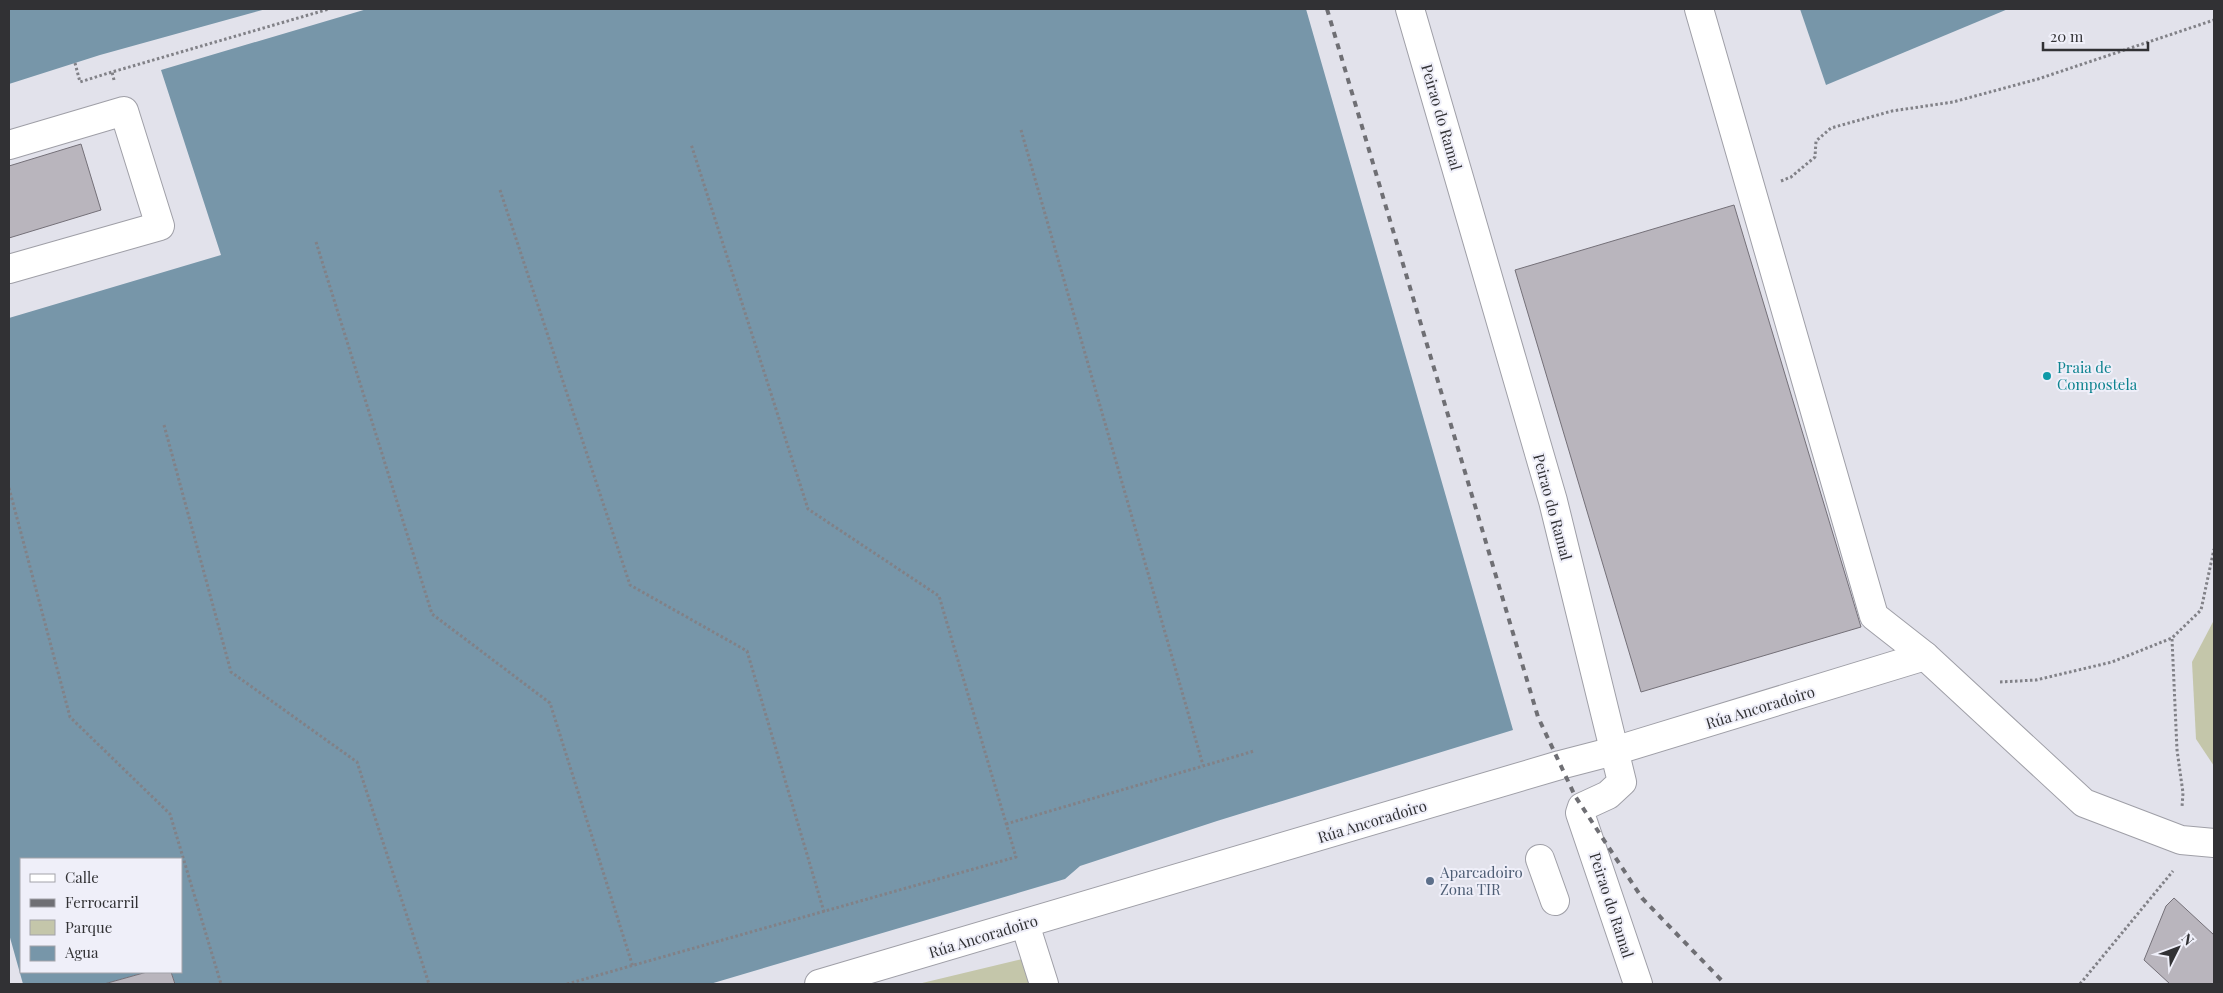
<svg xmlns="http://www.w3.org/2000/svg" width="2223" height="993" font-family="'Playfair Display',serif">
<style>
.green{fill:#c4c6aa}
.water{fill:#7796a9}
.building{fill:#b9b5bd;stroke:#747078}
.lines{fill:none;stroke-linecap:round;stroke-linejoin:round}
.minor-casing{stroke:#9f9fa7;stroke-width:30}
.path{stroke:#818187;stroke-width:3;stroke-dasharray:2.5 2.5;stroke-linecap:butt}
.minor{stroke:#fff;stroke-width:28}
.rail{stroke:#6f6f74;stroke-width:4;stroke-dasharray:6 6;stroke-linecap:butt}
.culture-dot{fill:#0f9aa8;stroke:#efeff9;stroke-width:2}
.service-dot{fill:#5c6f8a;stroke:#efeff9;stroke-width:2}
.labels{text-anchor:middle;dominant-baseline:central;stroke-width:4;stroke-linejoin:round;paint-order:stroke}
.street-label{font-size:15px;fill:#313134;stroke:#efeff9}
.culture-label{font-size:15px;fill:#0d838f;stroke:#efeff9;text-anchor:start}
.service-label{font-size:15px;fill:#4e5e75;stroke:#efeff9;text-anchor:start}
</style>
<rect width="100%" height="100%" fill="#e2e2eb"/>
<g class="green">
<polygon points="2214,620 2214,766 2196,739 2192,662"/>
<polygon points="1035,956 1042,984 918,984"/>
</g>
<g class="water">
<polygon points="9,9 266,9 100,55 9,84"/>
<polygon points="367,9 1306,9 1513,730 1217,821 1080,866 1065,879 710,984 175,984 171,972 181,972 181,859 21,859 21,972 147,972 104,984 23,984 9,934 9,318 221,255 161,70"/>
<polygon points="1800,9 2008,9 1826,85"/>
</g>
<g class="building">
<polygon points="81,144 101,210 9,238 9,166"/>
<polygon points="1734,205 1861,627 1641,692 1515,270"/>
<polygon points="2174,898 2214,935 2214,984 2170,984 2144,960 2166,906"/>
<polygon points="147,972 171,972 175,984 104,984"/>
</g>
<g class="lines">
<defs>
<g id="minor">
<polyline points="1410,9 1553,501 1622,782 1608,795 1582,807 1580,813 1638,984"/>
<polyline points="1699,9 1874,616 1925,656 2084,803 2181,840 2214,843"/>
<polyline points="9,145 124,111 160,226 9,269"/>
<polyline points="1540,859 1555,901"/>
<polyline points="1025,924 1044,984"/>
<polyline points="819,984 1560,765 1614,751 1925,656"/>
</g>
</defs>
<use href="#minor" class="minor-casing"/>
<g class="path">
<polyline points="75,63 80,82 112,72"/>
<polyline points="114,80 112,72 329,9"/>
<polyline points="1021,130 1203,765"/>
<polyline points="1781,181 1791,177 1815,157 1816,141 1831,128 1892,111 1953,102 2038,79 2214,20"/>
<polyline points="500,190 630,585 747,651 824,912"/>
<polyline points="316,242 432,614 550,703 633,967"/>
<polyline points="164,425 231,672 357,762 429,984"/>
<polyline points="9,488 70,717 170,814 221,984"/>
<polyline points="2172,639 2177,750 2183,793 2182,807"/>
<polyline points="2000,682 2036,680 2112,662 2172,638 2201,610 2214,549"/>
<polyline points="1006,824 1254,751"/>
<polyline points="567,984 1016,857 939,596 808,509 691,144"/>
<polyline points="2080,984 2173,871"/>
</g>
<use href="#minor" class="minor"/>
<polyline class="rail" points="1327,9 1538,717 1575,796 1642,898 1725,984"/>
</g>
<circle class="culture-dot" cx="2047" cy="376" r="5"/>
<circle class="service-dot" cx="1430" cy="881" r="5"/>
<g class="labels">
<g class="street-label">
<text transform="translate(1442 117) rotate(74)">Peirao do Ramal</text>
<text transform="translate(1553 507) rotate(75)">Peirao do Ramal</text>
<text transform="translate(1760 707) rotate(-17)">Rúa Ancoradoiro</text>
<text transform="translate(1372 821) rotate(-17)">Rúa Ancoradoiro</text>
<text transform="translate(1612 905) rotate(72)">Peirao do Ramal</text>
<text transform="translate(983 936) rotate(-17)">Rúa Ancoradoiro</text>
</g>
<g class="culture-label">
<text x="2057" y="367">Praia de<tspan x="2057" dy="17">Compostela</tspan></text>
</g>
<g class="service-label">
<text x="1440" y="872">Aparcadoiro<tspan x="1440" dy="17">Zona TIR</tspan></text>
</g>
</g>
<rect width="2223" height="993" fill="none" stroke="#313134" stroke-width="20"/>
<rect x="20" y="858" width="162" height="115" fill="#efeff9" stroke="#a3a3aa"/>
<rect x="30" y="874" width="25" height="8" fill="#ffffff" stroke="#a3a3aa"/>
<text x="65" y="883" font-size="15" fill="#313134">Calle</text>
<rect x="30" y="899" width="25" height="8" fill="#6f6f74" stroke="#a3a3aa"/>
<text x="65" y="908" font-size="15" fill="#313134">Ferrocarril</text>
<rect x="30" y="920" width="25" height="15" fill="#c4c6aa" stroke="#a3a3aa"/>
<text x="65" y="933" font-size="15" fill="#313134">Parque</text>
<rect x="30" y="946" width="25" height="15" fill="#7796a9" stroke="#a3a3aa"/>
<text x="65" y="958" font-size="15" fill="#313134">Agua</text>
<g transform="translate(2178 948) rotate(48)" stroke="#efeff9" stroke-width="4" paint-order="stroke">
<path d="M0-4L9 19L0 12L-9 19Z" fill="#313134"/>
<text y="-8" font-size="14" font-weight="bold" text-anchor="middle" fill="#313134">N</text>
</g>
<path d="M2043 42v8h105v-8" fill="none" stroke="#313134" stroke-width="2.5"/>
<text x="2050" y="42" font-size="15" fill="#313134" stroke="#efeff9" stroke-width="4" paint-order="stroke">20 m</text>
</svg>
